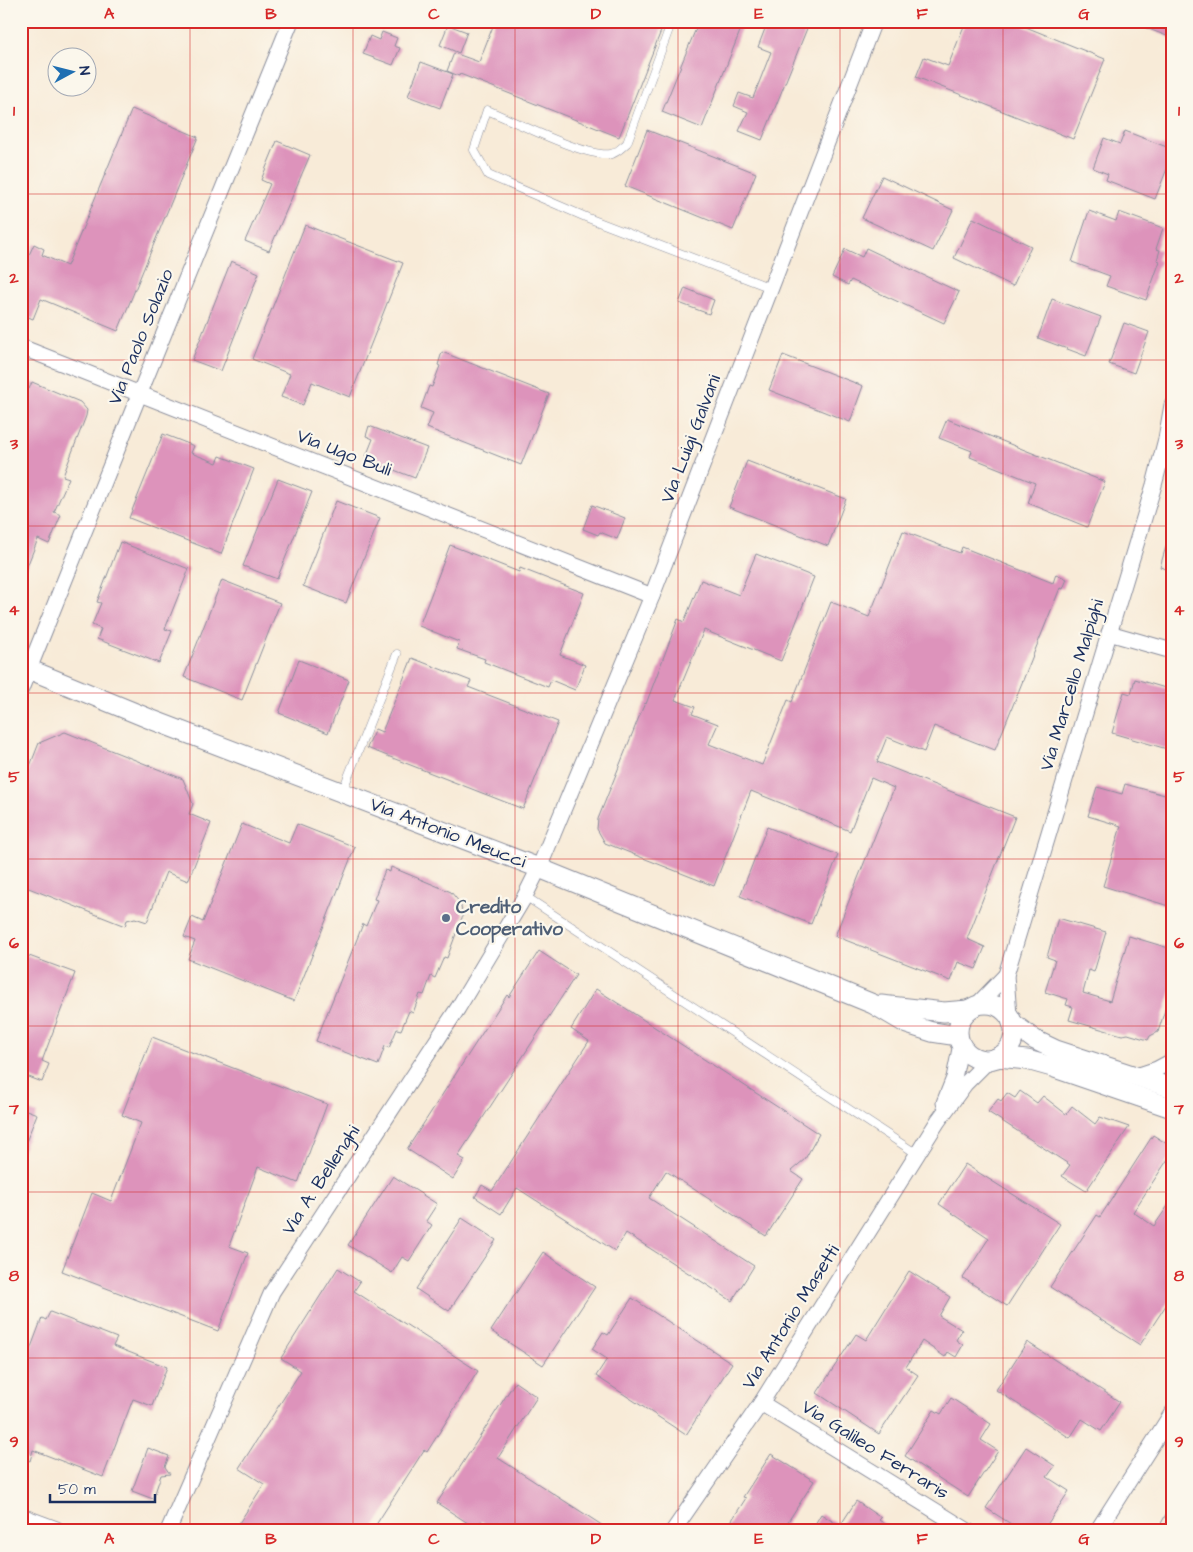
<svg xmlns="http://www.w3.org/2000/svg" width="1193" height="1552" font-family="'Architects Daughter',sans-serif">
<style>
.building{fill:#dd93bb}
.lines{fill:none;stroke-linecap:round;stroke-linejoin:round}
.service-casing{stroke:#8a8d9b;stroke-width:9}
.minor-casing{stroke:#8a8d9b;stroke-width:17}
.tertiary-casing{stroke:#8a8d9b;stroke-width:21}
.service{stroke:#fff;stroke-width:8}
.minor{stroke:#fff;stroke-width:15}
.tertiary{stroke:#fff;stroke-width:19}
.grid{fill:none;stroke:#d62828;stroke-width:1;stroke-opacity:0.55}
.service-dot{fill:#5c6f8a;stroke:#fbf7ec;stroke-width:2}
.labels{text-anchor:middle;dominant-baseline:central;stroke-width:4.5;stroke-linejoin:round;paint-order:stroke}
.street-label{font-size:19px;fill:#1b2f5e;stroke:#fbf7ec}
.service-label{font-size:19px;font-weight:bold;fill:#4e5e75;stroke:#fbf7ec;text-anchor:start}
.neatline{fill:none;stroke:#d62828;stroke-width:2}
.grid-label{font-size:16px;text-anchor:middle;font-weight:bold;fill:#d62828}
</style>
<rect width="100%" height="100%" fill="#fbf7ec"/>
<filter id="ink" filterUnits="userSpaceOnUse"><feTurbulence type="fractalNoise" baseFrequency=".02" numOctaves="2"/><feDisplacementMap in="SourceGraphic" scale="10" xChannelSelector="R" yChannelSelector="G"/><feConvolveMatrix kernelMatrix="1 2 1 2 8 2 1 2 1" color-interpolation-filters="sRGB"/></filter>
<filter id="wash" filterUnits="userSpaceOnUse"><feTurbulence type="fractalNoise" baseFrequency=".0096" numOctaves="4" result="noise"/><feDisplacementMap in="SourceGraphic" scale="20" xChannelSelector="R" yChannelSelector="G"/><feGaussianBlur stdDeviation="1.12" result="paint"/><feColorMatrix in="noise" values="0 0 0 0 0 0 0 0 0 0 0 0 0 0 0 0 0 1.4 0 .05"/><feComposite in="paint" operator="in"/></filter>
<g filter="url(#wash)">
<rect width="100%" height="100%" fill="#f8ebd8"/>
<g id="blocks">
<g class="building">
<polygon points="495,21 665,21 619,137 460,74 459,76 447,71 454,53 479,62"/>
<polygon points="699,21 744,21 702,128 662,112"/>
<polygon points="768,21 810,21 762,140 739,131 748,112 734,106 739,93 753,98 771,52 758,47"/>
<polygon points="966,21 1011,21 1105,59 1073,139 916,77 924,57 948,66"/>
<polygon points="1132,21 1172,21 1172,38 1131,22"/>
<polygon points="448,25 467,32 459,53 440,45"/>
<polygon points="382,32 397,38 394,46 400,48 393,65 363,54 370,36 379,40"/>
<polygon points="421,62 453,74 440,108 408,96"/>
<polygon points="132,109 198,137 118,331 41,299 33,319 21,314 21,259 24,253 29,255 34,244 44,249 42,255 67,266"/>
<polygon points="647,130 756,173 733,230 625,186"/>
<polygon points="1125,131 1172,149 1172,156 1155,199 1106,180 1108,174 1093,168 1104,138 1120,144"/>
<polygon points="277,141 310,155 269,251 245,241 270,184 261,180"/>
<polygon points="882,176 953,210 933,251 862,218"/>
<polygon points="1089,211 1116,221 1119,212 1163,228 1156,249 1160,250 1157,260 1160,261 1146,300 1106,286 1110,276 1072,262"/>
<polygon points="973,218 1031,246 1013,286 954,258"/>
<polygon points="305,225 403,263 350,397 312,382 303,405 281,397 290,374 252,359"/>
<polygon points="866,248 959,292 944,323 851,280 848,285 832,277 845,249 862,257"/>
<polygon points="231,261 259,273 221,371 192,360"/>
<polygon points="685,288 714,300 709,314 679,303"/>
<polygon points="1052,299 1101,317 1086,356 1038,338"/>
<polygon points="1124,323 1149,332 1134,373 1109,364"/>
<polygon points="442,352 549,394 521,465 427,428 433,413 421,408 429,386 432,387 440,366 438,365"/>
<polygon points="783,355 863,386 850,422 769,390"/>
<polygon points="32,382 80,402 87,410 86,416 63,476 69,478 54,512 61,515 49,544 38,539 22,579 21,386 29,389"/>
<polygon points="947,419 1105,482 1087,527 1028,503 1035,483 970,457 972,451 939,438"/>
<polygon points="369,426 427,448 415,478 365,459 373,439 366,436"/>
<polygon points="163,434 194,446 191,453 217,463 220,456 254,469 221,554 129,518"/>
<polygon points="747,461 846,499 828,546 729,507"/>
<polygon points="278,479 312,492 277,579 243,566"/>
<polygon points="336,501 380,518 346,603 303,586"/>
<polygon points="592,505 625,518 617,539 600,532 598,535 583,529"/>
<polygon points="903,531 960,553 962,547 1053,583 1056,574 1067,579 1063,589 1060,588 995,750 934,726 924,752 887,737 877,762 1015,817 967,939 985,947 976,969 958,962 951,981 835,936 894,788 871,778 850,831 751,791 714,886 605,843 597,829 598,819 639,717 645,703 646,704 678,619 684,622 701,580 739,595 756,554 814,577 781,661 704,630 675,700 695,707 692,714 718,724 709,744 762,765 788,700 792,702 831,602 869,617"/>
<polygon points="1169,536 1172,536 1172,571 1160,567"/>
<polygon points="120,542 189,569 165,629 172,631 159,663 97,639 101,629 92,625 101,603 97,602"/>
<polygon points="450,545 519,572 520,568 584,593 560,655 585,665 575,690 551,680 548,687 484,662 485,659 457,649 459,642 419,626"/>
<polygon points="222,580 280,603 242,700 184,677"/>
<polygon points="412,658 471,681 468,687 558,722 523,809 367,748 375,729 382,732"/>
<polygon points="299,660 349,680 328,733 279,713"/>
<polygon points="1135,679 1172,690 1172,732 1167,749 1112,733 1124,692 1131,694"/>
<polygon points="65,732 183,779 193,804 189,814 211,823 188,881 166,872 147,922 135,918 127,920 125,926 21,885 21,789 39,743"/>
<polygon points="1125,784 1172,797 1172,907 1103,886 1121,826 1088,816 1097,787 1122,794"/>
<polygon points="242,824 289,843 297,824 355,847 294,1001 188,959 195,941 184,937 192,917 203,922"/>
<polygon points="767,827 838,855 811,924 740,896"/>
<polygon points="391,867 451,892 460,903 463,915 447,958 444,957 435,978 431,976 424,995 420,994 413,1013 409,1011 401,1030 397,1029 389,1048 385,1046 378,1065 316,1041 363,924 366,926 377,900 374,899 385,870 390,872"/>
<polygon points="1058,918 1106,932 1094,972 1089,970 1083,993 1110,1001 1129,936 1172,949 1172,988 1158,1032 1150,1036 1148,1040 1128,1034 1122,1035 1069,1020 1073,1007 1066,1005 1068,999 1045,992 1055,960 1047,957"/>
<polygon points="539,951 576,975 458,1156 465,1160 453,1179 407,1149 507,995 509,997"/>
<polygon points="21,953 75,973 42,1061 49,1064 42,1082 21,1074"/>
<polygon points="596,989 819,1134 805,1159 791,1171 803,1179 766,1236 666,1171 649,1198 754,1266 732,1301 626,1233 615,1251 517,1188 501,1214 475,1197 482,1185 492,1191 589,1041 571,1029"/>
<polygon points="152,1037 327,1104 298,1183 258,1167 229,1246 248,1253 218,1331 62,1271 92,1193 111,1201 141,1123 122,1115"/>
<polygon points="1020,1091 1037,1103 1043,1096 1066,1114 1072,1106 1095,1124 1100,1117 1129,1127 1086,1191 1062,1176 1070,1165 988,1112 998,1099 1001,1101 1007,1093 1015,1098"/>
<polygon points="21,1108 37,1114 22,1152 21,1151"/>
<polygon points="1153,1135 1172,1147 1172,1153 1133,1212 1154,1226 1172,1200 1172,1296 1140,1345 1050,1287 1097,1215 1100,1217"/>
<polygon points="965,1164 1060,1224 1007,1306 963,1278 989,1238 939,1204"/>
<polygon points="393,1176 437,1204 426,1221 432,1225 409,1261 402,1257 392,1273 348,1245"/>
<polygon points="462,1218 496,1240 449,1311 416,1289"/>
<polygon points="543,1252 595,1287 543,1365 491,1331"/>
<polygon points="338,1268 360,1282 354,1291 478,1371 427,1452 424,1450 372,1531 234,1531 264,1484 239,1468 301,1371 281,1358"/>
<polygon points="909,1271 950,1297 939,1316 962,1330 956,1340 963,1345 956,1357 948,1352 945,1357 922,1341 906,1367 918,1375 879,1434 817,1393 856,1334 866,1340"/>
<polygon points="632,1298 732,1363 686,1435 596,1376 607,1359 592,1349 603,1332 608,1335"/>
<polygon points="50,1312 117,1338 113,1346 167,1367 152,1406 133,1399 103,1477 33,1450 30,1461 21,1457 21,1374 42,1318 46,1320"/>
<polygon points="1027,1342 1120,1402 1101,1431 1082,1419 1070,1438 996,1390"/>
<polygon points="515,1382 537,1397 498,1458 611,1531 495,1531 481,1521 477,1529 437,1503"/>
<polygon points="951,1398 991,1424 981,1440 998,1451 968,1497 905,1456 934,1410 941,1414"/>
<polygon points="1026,1447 1055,1466 1047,1477 1069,1491 1043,1531 1036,1531 1025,1524 1022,1531 986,1508"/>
<polygon points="148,1448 169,1456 165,1467 170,1474 161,1475 153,1499 132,1491"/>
<polygon points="771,1454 814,1481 782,1531 725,1531 746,1498 743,1497"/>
<polygon points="856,1501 881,1518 879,1520 895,1531 811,1531 821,1514 840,1526"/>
<polygon points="1172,1503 1172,1531 1157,1531"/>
</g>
</g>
</g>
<g filter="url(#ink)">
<use href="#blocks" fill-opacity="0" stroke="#8a8d9b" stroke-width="1"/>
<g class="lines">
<defs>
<g id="service">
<path d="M672,21L627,143C622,147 617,153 611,154C586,158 514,121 487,110L474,150L488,175L588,218L771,288"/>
<polyline points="342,792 397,654"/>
<polyline points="525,896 917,1154"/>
</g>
<g id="minor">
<polyline points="21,347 652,596"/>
<polyline points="1109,633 1172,651"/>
<polyline points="21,689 139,395 291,21"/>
<polyline points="976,1006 1006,975"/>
<polyline points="1009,1016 1006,975 1154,485 1166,439 1172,405"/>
<polyline points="1136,1076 1157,1069 1172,1061"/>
<polyline points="944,1103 954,1078 961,1044"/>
<polyline points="761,1403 968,1531"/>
<polyline points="168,1531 272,1292 458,1008 525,896 539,868 652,596 874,21"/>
<polyline points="673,1531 761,1403 938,1121 965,1084 989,1060"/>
<polyline points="1097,1531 1172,1413"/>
</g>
<g id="tertiary">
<polyline points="21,666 150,719 539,868 873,1004 907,1024 932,1032 958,1036"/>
<circle cx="986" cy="1032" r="28"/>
<polyline points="881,1005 944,1012 968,1010"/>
<polyline points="1012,1023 1035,1040 1056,1050 1172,1088"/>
<polyline points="998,1057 1027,1060 1052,1067 1172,1108"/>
<polyline points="21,1518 56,1531"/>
</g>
</defs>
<use href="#service" class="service-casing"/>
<use href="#minor" class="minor-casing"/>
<use href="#tertiary" class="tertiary-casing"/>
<use href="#service" class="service"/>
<use href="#minor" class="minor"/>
<use href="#tertiary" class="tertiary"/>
</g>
</g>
<path class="grid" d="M190,21V1531M353,21V1531M515,21V1531M678,21V1531M840,21V1531M1003,21V1531M21,194H1172M21,360H1172M21,526H1172M21,693H1172M21,859H1172M21,1026H1172M21,1192H1172M21,1358H1172"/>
<circle class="service-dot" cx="446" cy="918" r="5"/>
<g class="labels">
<g class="street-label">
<text transform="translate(141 337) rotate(-68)">Via Paolo Solazio</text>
<text transform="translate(691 439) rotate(-69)">Via Luigi Galvani</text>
<text transform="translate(344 453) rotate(21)">Via Ugo Buli</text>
<text transform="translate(1072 685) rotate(-73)">Via Marcello Malpighi</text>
<text transform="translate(448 833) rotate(21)">Via Antonio Meucci</text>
<text transform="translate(321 1180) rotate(-57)">Via A. Bellenghi</text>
<text transform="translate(791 1317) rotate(-58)">Via Antonio Masetti</text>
<text transform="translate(875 1450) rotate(32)">Via Galileo Ferraris</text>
</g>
<g class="service-label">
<text x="456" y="907">Credito<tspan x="456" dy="22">Cooperativo</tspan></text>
</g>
</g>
<rect width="1193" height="1552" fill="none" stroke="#fbf7ec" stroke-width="55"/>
<g transform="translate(72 72) rotate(83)"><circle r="24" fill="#fbf7ec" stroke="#a1a7b3"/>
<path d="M0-4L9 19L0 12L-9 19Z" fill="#1f6fb2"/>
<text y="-8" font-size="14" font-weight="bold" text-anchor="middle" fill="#1b2f5e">N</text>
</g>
<path d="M50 1494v8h105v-8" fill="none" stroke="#1b2f5e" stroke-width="2.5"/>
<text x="58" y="1494" font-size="15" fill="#1b2f5e" stroke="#fbf7ec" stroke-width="4" paint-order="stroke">50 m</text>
<rect x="28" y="28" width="1138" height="1496" class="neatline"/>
<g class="grid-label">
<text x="109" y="19">A</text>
<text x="271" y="19">B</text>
<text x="434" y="19">C</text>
<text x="596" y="19">D</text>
<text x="759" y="19">E</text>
<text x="922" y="19">F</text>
<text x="1084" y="19">G</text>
<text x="14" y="116">1</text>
<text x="1179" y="116">1</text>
<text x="14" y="283">2</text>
<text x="1179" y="283">2</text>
<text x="14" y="449">3</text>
<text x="1179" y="449">3</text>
<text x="14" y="615">4</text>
<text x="1179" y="615">4</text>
<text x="14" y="782">5</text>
<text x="1179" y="782">5</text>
<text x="14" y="948">6</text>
<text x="1179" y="948">6</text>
<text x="14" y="1114">7</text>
<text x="1179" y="1114">7</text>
<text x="14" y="1281">8</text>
<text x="1179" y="1281">8</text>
<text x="14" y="1447">9</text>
<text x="1179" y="1447">9</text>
<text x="109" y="1544">A</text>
<text x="271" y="1544">B</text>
<text x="434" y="1544">C</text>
<text x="596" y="1544">D</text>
<text x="759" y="1544">E</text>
<text x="922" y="1544">F</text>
<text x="1084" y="1544">G</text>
</g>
</svg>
